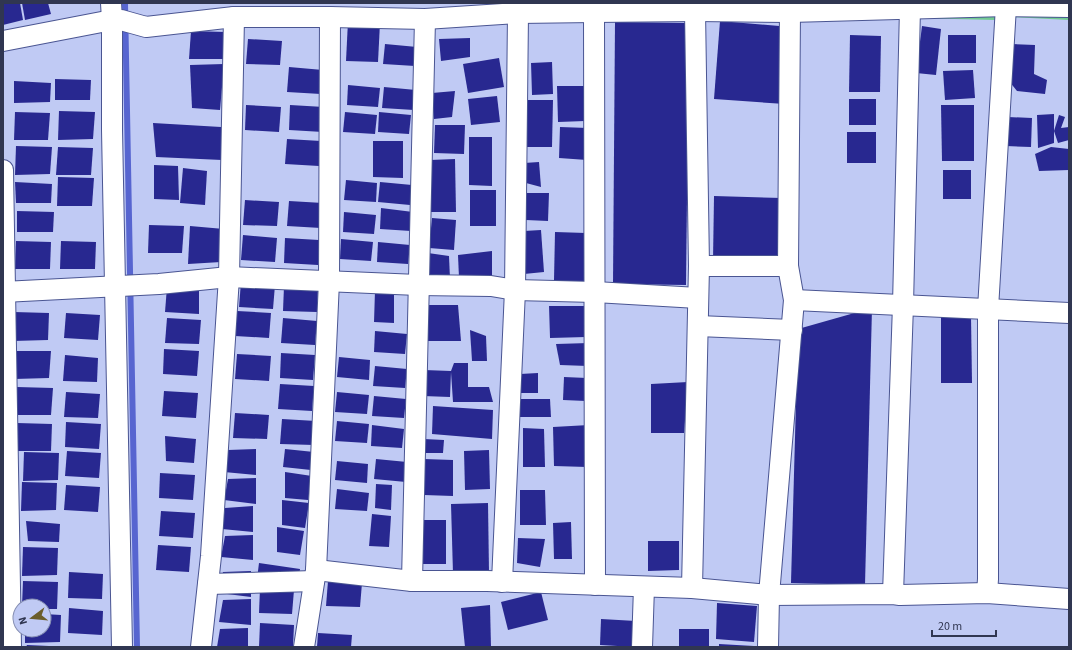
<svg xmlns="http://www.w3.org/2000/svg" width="1072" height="650" font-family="'Source Sans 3',sans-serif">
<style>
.green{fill:#71ca91}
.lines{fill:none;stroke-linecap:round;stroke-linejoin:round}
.stream{stroke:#5765d0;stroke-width:6}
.building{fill:#282890}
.minor-casing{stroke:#4a5592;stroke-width:22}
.minor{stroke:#fff;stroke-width:20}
</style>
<rect width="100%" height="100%" fill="#c0caf4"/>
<g class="green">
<polygon points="1009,8 1069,11 1069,20 1009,17"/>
<polygon points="995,9 995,20 914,18"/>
</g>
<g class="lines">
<polyline class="stream" points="125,3 137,647"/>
</g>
<g class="building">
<polygon points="3,3 20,3 23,20 3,25"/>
<polygon points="22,3 48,3 51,14 25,20"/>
<polygon points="348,21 380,23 378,62 346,61"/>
<polygon points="720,21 791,27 785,104 714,99"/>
<polygon points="615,22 689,23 686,285 613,284"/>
<polygon points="922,26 941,29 936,75 916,73"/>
<polygon points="191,31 226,32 224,59 189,59"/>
<polygon points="850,35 881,36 880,92 849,92"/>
<rect x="948" y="35" width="28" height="28"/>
<polygon points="470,38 470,57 441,61 439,39"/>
<polygon points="248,39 282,41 280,65 246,64"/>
<polygon points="385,44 417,47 415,66 383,64"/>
<polygon points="1011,44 1035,45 1034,74 1047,80 1045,94 1017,91 1009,81"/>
<polygon points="499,58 504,87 468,93 463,64"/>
<polygon points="552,62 553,94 532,95 531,63"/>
<polygon points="224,64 220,110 192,108 190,65"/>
<polygon points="289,67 323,70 321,94 287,92"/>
<polygon points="973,70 975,98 945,100 943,71"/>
<polygon points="55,79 91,80 90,100 55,100"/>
<polygon points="14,81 51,83 50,102 14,103"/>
<polygon points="348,85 380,88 378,107 347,105"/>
<polygon points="557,86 584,86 585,121 558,122"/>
<polygon points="384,87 416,90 414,110 382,108"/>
<polygon points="455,91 452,117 434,119 432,93"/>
<polygon points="497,96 500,122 471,125 468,99"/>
<rect x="849" y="99" width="27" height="26"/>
<polygon points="526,100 553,100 552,147 526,147"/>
<polygon points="246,105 281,107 279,132 245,130"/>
<polygon points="290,105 324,107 323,132 289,130"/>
<polygon points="941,105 974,105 974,161 942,161"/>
<polygon points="59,111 95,112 93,139 58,140"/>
<polygon points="15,112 50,113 48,140 14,140"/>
<polygon points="345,112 377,115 375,134 343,132"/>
<polygon points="379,112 411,115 409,134 378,132"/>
<polygon points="1054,114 1054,131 1059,115 1065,117 1061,128 1069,127 1069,140 1058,143 1054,131 1054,143 1038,148 1037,115"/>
<polygon points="1008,117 1032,118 1031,147 1006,146"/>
<polygon points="153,123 221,127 222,160 156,157"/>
<polygon points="435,125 465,125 464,154 434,153"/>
<polygon points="560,127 588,128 587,160 559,158"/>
<rect x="847" y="132" width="29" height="31"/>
<polygon points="469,137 492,137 492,186 469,185"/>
<polygon points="287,139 321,141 319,166 285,164"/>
<polygon points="373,141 403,141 403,178 373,177"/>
<polygon points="16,146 52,147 50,174 15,175"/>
<polygon points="58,147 93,148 91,175 56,175"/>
<polygon points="1051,147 1069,149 1069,170 1039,171 1035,154"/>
<polygon points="455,159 456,212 430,212 430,160"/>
<polygon points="539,162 541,187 526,183 524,163"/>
<polygon points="154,165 178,166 179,200 154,199"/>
<polygon points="183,168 207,171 205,205 180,203"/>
<rect x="943" y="170" width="28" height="29"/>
<polygon points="58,177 94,178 92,206 57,206"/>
<polygon points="346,180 377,183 376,202 344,200"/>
<polygon points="15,182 52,184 51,203 16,203"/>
<polygon points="380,182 412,185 410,205 378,202"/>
<rect x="470" y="190" width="26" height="36"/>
<polygon points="523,193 549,193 548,221 526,220"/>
<polygon points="714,196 782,198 781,261 713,260"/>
<polygon points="245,200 279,202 277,226 243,225"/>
<polygon points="289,201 323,203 321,228 287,226"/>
<polygon points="381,208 413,212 411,231 380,229"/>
<polygon points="17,211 54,212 53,232 17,232"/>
<polygon points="344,212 376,215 374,234 343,232"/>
<polygon points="432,218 456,220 454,250 429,248"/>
<polygon points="149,225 184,226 182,253 148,253"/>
<polygon points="190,226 224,229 221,262 188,264"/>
<polygon points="541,230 544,272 524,274 524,231"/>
<polygon points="555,232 586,233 585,281 554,281"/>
<polygon points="243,235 277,238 275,262 241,260"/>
<polygon points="285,238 319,240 318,265 284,263"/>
<polygon points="341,239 373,242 371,261 340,259"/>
<polygon points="16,241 51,242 50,269 15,269"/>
<polygon points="61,241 96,242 95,269 60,269"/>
<polygon points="378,242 410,245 408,264 377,262"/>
<polygon points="492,251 492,278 459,278 458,255"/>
<polygon points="428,253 449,256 450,279 429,280"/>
<polygon points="241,282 275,285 273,309 239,307"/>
<polygon points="284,286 318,288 317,312 283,311"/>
<polygon points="167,287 199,289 199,314 165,312"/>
<polygon points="375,290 394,291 394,323 374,322"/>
<polygon points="422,305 458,305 461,341 423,341"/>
<polygon points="549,306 585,306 586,337 550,338"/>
<polygon points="872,308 865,585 791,583 798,329"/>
<polygon points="237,311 271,313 269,338 235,336"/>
<polygon points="14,312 49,313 48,340 13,341"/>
<polygon points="66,313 100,315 98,340 64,338"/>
<polygon points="941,315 971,316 972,383 941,383"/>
<polygon points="167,318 201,320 199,344 165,343"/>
<polygon points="283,318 317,321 315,345 281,343"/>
<polygon points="470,330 486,336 487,361 472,361"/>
<polygon points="375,331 407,334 405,354 374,352"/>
<polygon points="589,343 588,366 560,365 556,344"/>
<polygon points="164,349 199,351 197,376 163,374"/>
<polygon points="16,351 51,351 49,378 14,379"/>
<polygon points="281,353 315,355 313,380 280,378"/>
<polygon points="237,354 271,356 269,381 235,379"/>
<polygon points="65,355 98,358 97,382 63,381"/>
<polygon points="339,357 370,360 369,380 337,377"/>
<polygon points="454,363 468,363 468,387 489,387 493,402 453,402 451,372 450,397 423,396 424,370 451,371"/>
<polygon points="375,366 407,369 405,388 373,386"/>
<polygon points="538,373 538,393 521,393 520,374"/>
<polygon points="564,377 587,378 586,401 563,400"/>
<polygon points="688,382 684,433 651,433 651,384"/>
<polygon points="280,384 314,386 312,411 278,409"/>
<polygon points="17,387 53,388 51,415 16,415"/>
<polygon points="164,391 198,393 196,418 162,416"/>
<polygon points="66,392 100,394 98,418 64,417"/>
<polygon points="337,392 369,395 367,414 335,412"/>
<polygon points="374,396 406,399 404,418 372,416"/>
<polygon points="520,399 550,399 551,417 520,417"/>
<polygon points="433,406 493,410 492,439 432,434"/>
<polygon points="235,413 269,415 267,439 233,438"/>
<polygon points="282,419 316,421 314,445 280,444"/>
<polygon points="337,421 369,424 367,443 335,441"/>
<polygon points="66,422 101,424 99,449 65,447"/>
<polygon points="17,423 52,424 51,451 16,451"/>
<polygon points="372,425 404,429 402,448 371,446"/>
<polygon points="589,425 587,467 554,466 553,427"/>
<polygon points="523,428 544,429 545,467 523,467"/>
<polygon points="165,436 196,439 194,463 166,461"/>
<polygon points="424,439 444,440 443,453 424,453"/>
<polygon points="256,449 256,475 224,472 228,450"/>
<polygon points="285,449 314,452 311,470 283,467"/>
<polygon points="489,450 490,489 465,490 464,451"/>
<polygon points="67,451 101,453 99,478 65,476"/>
<polygon points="24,452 59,453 58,480 23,481"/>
<polygon points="376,459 407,462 406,482 374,479"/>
<polygon points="424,459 453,460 453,496 424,495"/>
<polygon points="337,461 368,464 367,483 335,480"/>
<polygon points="285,472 312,476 308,500 285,498"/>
<polygon points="160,473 195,475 193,500 159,498"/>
<polygon points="256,478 256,504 224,500 228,479"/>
<polygon points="22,482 57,483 56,510 21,511"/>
<polygon points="376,484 392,485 391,510 375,508"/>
<polygon points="66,485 100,487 98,512 64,510"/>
<polygon points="337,489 369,493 367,511 335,509"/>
<polygon points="520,490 545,490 546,525 520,525"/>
<polygon points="282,500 309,503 305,528 282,525"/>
<polygon points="488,503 489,572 453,573 451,504"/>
<polygon points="253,506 253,532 222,529 225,508"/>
<polygon points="161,511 195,513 193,538 159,536"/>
<polygon points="372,514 391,516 389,547 369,546"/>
<polygon points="422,520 446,520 446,564 423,564"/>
<polygon points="26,521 60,524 59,542 28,541"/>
<polygon points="571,522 572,559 554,559 553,523"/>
<polygon points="277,527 304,531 300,555 277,552"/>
<polygon points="253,535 253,560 221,557 225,536"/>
<polygon points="518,538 545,539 540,567 517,563"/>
<polygon points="648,541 679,541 679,570 648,571"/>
<polygon points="158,545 191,547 189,572 156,570"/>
<polygon points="23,547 58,548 57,575 22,576"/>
<polygon points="259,563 300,569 298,583 257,579"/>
<polygon points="251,571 251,597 219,593 223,572"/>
<polygon points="69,572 103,574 102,599 68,598"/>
<polygon points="23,581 58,582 57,609 44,609 44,606 22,606"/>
<polygon points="328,581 362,583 360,607 326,606"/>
<polygon points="260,588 294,590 292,614 259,613"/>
<polygon points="541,592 548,620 508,630 501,602"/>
<polygon points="251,599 251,625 219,622 223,600"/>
<polygon points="717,603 757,606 754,642 716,639"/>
<polygon points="490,605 491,647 465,647 461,608"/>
<polygon points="69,608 103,611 102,635 68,633"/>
<polygon points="44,614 61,615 60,642 25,643 25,630 44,630"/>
<polygon points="601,619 636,621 635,647 600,645"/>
<polygon points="260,623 294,625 293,647 259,647"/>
<polygon points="248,628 248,647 217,647 220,629"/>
<rect x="679" y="629" width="30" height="18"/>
<polygon points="318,633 352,635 351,647 317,647"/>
<polygon points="719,644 754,646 754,647 719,647"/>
<polygon points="27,645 49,646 49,647 26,647"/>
</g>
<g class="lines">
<defs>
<g id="minor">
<polyline points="111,3 112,20 112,130 122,647"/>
<polyline points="594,12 595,585"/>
<polyline points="3,41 112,20 121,20 146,27 234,17 330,17 425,19 518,13 594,12 695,11 790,12 1006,6 1069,7"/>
<polyline points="3,170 11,647"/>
<polyline points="699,266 788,266"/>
<polyline points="3,292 159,284 229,277 418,285 491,286 515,290 595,292 698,298"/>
<polyline points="794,300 1069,313"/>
<polyline points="698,326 792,330"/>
<polyline points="316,570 412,581 487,581 692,588 769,595 893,594 900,595 987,593 1069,599"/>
<polyline points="412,581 425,19"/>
<polyline points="502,582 515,290 518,13"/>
<polyline points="208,584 314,581"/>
<polyline points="692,588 699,266 695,11"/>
<polyline points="987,593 988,579 988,309 1006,6"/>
<polyline points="893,594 903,305 910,8"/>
<polyline points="201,647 211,556 229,277 234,17"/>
<polyline points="304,647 316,570 329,281 330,17"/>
<polyline points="642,647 644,587"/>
<polyline points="768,647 769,595 794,300 788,266 790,12"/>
</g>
</defs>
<use href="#minor" class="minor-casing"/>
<use href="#minor" class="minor"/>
</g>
<rect width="1072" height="650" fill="none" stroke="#303651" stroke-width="8"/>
<g transform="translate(32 618) rotate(254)"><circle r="19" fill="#c0caf4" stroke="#868fb3"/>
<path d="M0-3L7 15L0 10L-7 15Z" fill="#6b5d2b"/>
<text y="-6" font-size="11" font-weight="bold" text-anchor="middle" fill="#303651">N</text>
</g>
<path d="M932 630v6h64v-6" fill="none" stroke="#303651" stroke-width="2"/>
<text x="938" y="630" font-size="12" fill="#303651" stroke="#c0caf4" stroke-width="3" paint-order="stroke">20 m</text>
</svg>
